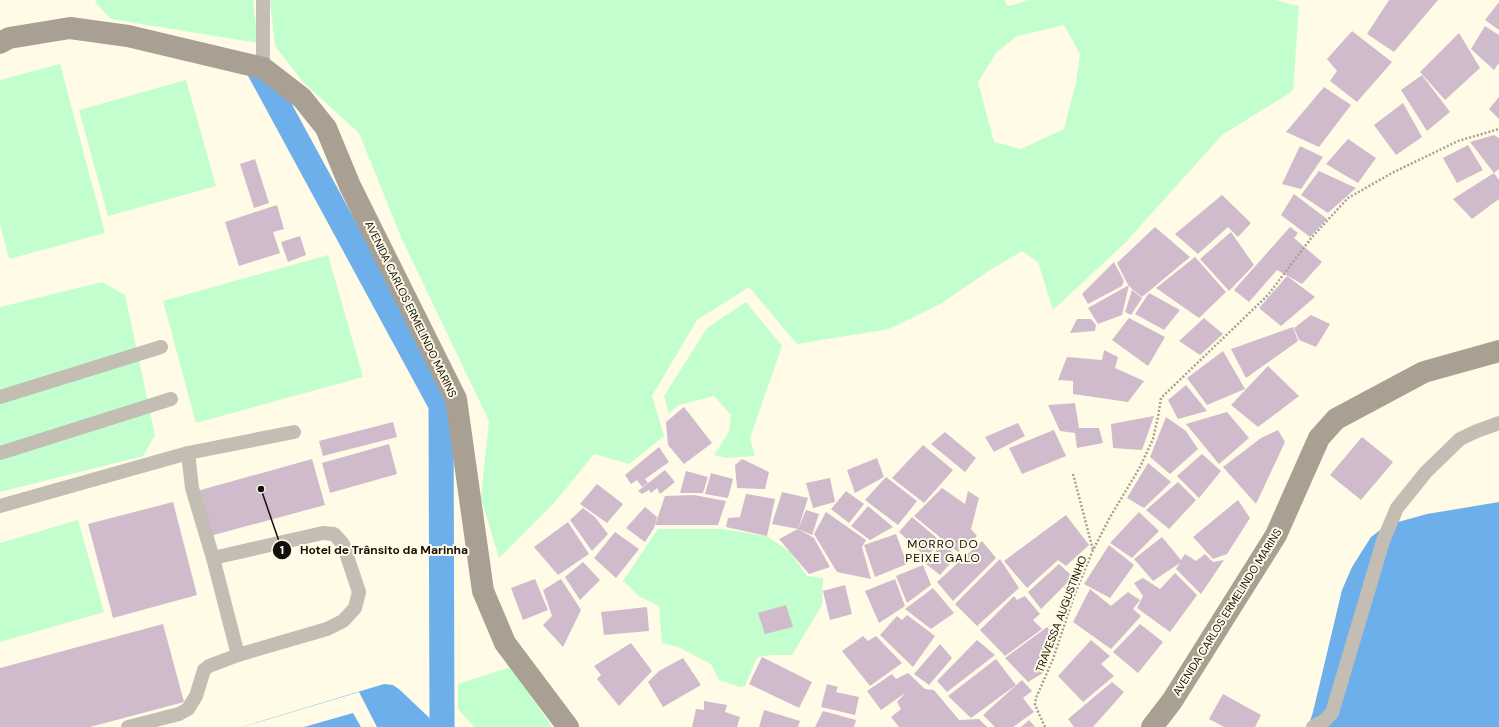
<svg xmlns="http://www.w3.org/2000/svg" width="1499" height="727" font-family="'DM Sans',sans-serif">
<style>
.green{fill:#c2fece;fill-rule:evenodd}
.water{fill:#6cafea}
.pier{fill:#fffbe7}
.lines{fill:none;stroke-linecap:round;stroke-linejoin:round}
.canal{stroke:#6cafea;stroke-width:25}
.building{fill:#d0bbcc}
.path{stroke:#a6a293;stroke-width:2.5;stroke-dasharray:2 2;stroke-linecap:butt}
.lane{stroke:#c4bdb4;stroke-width:14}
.secondary{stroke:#a99f92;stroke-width:22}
.labels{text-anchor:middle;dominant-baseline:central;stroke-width:4;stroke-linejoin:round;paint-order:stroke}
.street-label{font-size:11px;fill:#121008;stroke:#fffbe7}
.neighbourhood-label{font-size:12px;letter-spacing:1px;fill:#121008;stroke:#fffbe7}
.leader{fill:none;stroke:#121008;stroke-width:1.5}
.callout-dot{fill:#121008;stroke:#fffbe7;stroke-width:1.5}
.mark-label{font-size:12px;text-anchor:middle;font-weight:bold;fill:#fff}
.callout-label{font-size:12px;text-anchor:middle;font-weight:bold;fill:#121008;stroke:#fffbe7;stroke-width:4;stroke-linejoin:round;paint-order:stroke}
</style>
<rect width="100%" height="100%" fill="#fffbe7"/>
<g class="green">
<polygon points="96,0 253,0 258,43 111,19 95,2"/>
<path d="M270,0H1004L1008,6L1031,0H1274L1299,6L1293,91L1222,135L1124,244L1053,310L1038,262L1022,251L987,272L942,303L889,329L797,344L749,287L697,320L652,396L664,436L629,464L594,454L554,503L499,558L481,498L489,421L401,237L359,133L304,83L275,46ZM1064,25L1080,54L1076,82L1064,129L1021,149L994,142L978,82L996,53L1017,36Z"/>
<polygon points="60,64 105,233 9,259 0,224 0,80"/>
<polygon points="186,80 216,186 108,216 79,110"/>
<polygon points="328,255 363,377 196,423 163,301"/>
<polygon points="102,282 125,295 155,435 143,456 0,492 0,307"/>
<polygon points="746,302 782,346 750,438 755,456 727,458 714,455 729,432 731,415 714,396 678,405 669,414 664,396 707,328"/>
<polygon points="78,520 104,612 0,642 0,543"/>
<polygon points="658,529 722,529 767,536 790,552 807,576 823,578 822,605 792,655 771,655 757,657 745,686 740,687 719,680 711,664 678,647 662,643 659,606 639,596 623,581"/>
<polygon points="511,667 552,727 474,727 458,709 458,684"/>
</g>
<g class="water">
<polygon points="1499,502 1499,727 1308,727 1313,712 1342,590 1352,567 1371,537 1383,528 1398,522 1427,514"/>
<polygon points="384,684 393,685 400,690 439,727 242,727"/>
</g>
<polygon class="pier" points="359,692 377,727 361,727 353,713 304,727 242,727"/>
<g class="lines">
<polyline class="canal" points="258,68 441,405 442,727"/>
</g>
<g class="building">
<polygon points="1389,0 1438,0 1394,52 1367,34"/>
<polygon points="1499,2 1499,30 1485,20"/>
<polygon points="1485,26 1499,35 1499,63 1494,70 1471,49"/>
<polygon points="1352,31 1392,62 1357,102 1330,81 1337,71 1327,59"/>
<polygon points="1459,33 1480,68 1445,100 1420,72"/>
<polygon points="1422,75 1450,112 1427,131 1401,90"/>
<polygon points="1324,87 1351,105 1319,147 1286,132"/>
<polygon points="1499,97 1499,119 1489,109"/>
<polygon points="1403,103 1422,137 1396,155 1374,125"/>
<polygon points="1494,135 1499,138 1499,169 1494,173 1470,142"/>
<polygon points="1348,139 1376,158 1358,183 1326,164"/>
<polygon points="1468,145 1483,170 1457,183 1443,158"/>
<polygon points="1300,146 1323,157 1301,189 1282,184"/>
<polygon points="255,159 269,203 254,208 240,164"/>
<polygon points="1319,171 1356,188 1328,213 1301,195"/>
<polygon points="1494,173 1499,180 1499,199 1472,219 1453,199"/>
<polygon points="1294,194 1327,219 1310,237 1281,215"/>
<polygon points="1222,195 1251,223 1238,237 1228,227 1198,254 1175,234"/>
<polygon points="277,205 284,229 273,232 280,253 239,266 225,222"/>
<polygon points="1155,227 1190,257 1142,297 1132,289 1127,283 1117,263"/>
<polygon points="1290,227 1298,233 1294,238 1322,262 1302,284 1277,270 1249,302 1234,290"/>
<polygon points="1231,232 1254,265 1229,291 1200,259"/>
<polygon points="300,236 306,255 288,262 281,242"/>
<polygon points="1195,257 1226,292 1199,318 1156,288"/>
<polygon points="1114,262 1124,281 1122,286 1088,304 1082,294"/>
<polygon points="1287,276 1315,297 1281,326 1259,308"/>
<polygon points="1129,285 1122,315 1098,324 1088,308"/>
<polygon points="1132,290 1142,298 1131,315 1125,312"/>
<polygon points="1149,293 1180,310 1164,330 1135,314"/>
<polygon points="1311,315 1330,324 1316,347 1299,340 1294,328"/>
<polygon points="1129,318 1165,337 1148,366 1112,340"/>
<polygon points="1204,318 1223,334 1200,355 1179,341"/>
<polygon points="1077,319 1091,319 1096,325 1095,331 1070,333"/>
<polygon points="1293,327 1298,341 1246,378 1231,349"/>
<polygon points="1104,350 1118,357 1115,368 1144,381 1128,402 1073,394 1073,381 1058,380 1067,357 1102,360"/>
<polygon points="1223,351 1245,389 1207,405 1187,378"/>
<polygon points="1268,366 1299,396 1258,427 1231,405"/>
<polygon points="1186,385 1207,411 1178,419 1168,400"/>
<polygon points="1075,403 1079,428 1099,428 1103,443 1077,448 1075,433 1060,431 1048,405"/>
<polygon points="684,407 712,443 684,464 668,445 666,422"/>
<polygon points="1227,412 1249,438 1219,464 1186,424"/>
<polygon points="1154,416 1142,450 1113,448 1111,424"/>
<polygon points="1166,417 1186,431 1198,449 1170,474 1150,457"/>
<polygon points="393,422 397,437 323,456 319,441"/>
<polygon points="1018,423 1025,436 994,452 985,437"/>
<polygon points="1054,430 1066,456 1022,474 1009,448"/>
<polygon points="1278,430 1285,442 1256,504 1223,467 1261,438"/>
<polygon points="945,432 976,458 965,472 931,444"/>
<polygon points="1362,437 1393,462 1361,500 1330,475"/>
<polygon points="389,444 397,474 330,493 322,463"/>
<polygon points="923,445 953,470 924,503 892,478"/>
<polygon points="659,447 669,462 645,479 648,483 642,487 637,480 631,484 625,475"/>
<polygon points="1202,454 1221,471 1199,498 1177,476"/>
<polygon points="877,458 884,477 855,493 847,470"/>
<polygon points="312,459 325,505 210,536 197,491"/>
<polygon points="742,459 769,472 765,489 737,488 735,465"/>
<polygon points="1148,463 1171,482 1144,508 1127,498"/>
<polygon points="665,470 675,482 660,494 657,488 651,493 649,490 642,494 638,491"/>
<polygon points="686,471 708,477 703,493 680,493"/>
<polygon points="711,473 733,479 728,498 705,494"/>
<polygon points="886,477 917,501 898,525 865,500"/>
<polygon points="830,478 835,502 813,508 806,483"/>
<polygon points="1178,482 1196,500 1169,529 1146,510"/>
<polygon points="597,484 623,504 607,523 580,504"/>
<polygon points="942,488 965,504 968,491 979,498 971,529 977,536 958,552 914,516"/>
<polygon points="846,491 864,504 849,523 831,509"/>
<polygon points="782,492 808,498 798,529 772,524"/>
<polygon points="746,494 775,499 767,536 726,527 728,518 740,517"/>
<polygon points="694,495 726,501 718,525 655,525 665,496"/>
<polygon points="1238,500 1250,518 1227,554 1213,559 1193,537"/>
<polygon points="173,502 197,595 113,618 88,524"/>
<polygon points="868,506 893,527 870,540 851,526"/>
<polygon points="645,507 657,517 654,528 645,542 626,528"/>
<polygon points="583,508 595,517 608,534 592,551 570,520"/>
<polygon points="806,510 819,514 812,535 798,529"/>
<polygon points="826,512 866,540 862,547 871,579 837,572 814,534"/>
<polygon points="1139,512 1159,531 1132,558 1110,543"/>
<polygon points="1066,515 1089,545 1066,566 1058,560 1027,588 1004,561"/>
<polygon points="912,517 938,539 940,539 927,558 899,532"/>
<polygon points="568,522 589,554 558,575 534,547"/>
<polygon points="798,529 814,538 830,567 809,574 779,539"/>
<polygon points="615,532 639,549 616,578 594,558"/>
<polygon points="896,534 907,564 875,577 864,545"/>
<polygon points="1162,537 1181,560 1185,554 1196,561 1205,554 1213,562 1224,560 1201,594 1176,569 1180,563 1153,581 1134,559"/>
<polygon points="982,541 996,558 953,601 937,582"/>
<polygon points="942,543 957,556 940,575 926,564"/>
<polygon points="1109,545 1134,565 1110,598 1084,584"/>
<polygon points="1000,559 1019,588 977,626 955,604"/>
<polygon points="583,562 600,580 580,600 565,577"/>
<polygon points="1059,564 1073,577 1041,609 1028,592"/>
<polygon points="923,565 931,585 907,603 896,576"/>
<polygon points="1175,573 1197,595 1170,632 1137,608 1143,596 1134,583 1143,578 1160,589"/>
<polygon points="535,579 548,610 523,620 511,588"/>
<polygon points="561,579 581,610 563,647 543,625 552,616 543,590"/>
<polygon points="895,579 905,606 879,623 865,591"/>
<polygon points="845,585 852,614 830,620 823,591"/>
<polygon points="933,588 954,613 931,629 905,609"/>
<polygon points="1090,589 1111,606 1128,592 1140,600 1133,609 1141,616 1111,649 1073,622"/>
<polygon points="1014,596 1017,600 1025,596 1040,614 1033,620 1042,629 1005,656 980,630"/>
<polygon points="786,605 793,627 765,634 758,613"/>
<polygon points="647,607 649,631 604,635 601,612"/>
<polygon points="907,615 935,636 913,667 880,635 897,616 902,620"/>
<polygon points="163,624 184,702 90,727 0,727 0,668"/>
<polygon points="1140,624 1163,642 1138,673 1113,652"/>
<polygon points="1047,627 1057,639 1043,673 1028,682 1005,658"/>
<polygon points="863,636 868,641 876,636 902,663 870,686 842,651"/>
<polygon points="977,640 995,655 947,692 937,681"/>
<polygon points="1091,640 1110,656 1101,664 1114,676 1083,702 1058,676"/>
<polygon points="631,643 652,671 619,706 597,679 601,675 594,666"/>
<polygon points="940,644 952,658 929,685 914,674"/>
<polygon points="762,657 812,682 799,708 749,684"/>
<polygon points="683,658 701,685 663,707 648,682 659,671"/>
<polygon points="996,659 1016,685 971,718 948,696"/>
<polygon points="908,673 925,689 934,690 959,720 979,719 987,727 899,727 891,717 901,709 897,702 905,693 881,710 867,691 892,674 896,679"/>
<polygon points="1022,680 1032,691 1023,698 1034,712 1013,727 995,727 983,715"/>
<polygon points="1112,682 1124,692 1093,727 1074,727 1068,719"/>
<polygon points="827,684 838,687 836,692 859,697 855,715 821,707"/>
<polygon points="1223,694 1261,715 1255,727 1224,727 1209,719"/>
<polygon points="704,701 727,705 725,712 740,717 737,727 692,727 696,709 704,710"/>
<polygon points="764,710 800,721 798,727 759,727"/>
<polygon points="823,711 856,720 854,727 815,727"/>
<polygon points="1029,720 1035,727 1021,727"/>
</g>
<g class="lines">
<g class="path">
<polyline points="1073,474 1093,550"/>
<polyline points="1045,727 1035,705 1036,698 1053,659 1074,596 1093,550 1109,519 1140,467 1153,439 1158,417 1161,398 1268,295 1312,237 1348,198 1392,173 1458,141 1499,129"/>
</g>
<g class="lane">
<polyline points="263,68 263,0"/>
<polyline points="0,397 161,347"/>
<polyline points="0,453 171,399"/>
<polyline points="188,453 192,488 213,558 238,655"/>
<polyline points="0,506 188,453 294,432"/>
<polyline points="128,727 179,714 188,709 196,696 204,670 209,666 238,655 327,629 343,621 355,608 359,592 343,544 334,534 323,533 213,558"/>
<polyline points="1313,727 1324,721 1332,713 1383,541 1397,508 1426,472 1460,439 1477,431 1499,423"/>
</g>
<g class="secondary">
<polyline points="0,43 9,38 70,28 128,36 263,68 302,98 326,128 350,186 456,399 483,591 505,643 568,727"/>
<polyline points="1152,727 1172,701 1276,535 1319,438 1336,419 1424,372 1499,351"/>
</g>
</g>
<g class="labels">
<g class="street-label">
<text transform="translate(411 309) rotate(64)">AVENIDA CARLOS ERMELINDO MARINS</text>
<text transform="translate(1227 612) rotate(-58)">AVENIDA CARLOS ERMELINDO MARINS</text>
<text transform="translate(1061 614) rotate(-69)">TRAVESSA AUGUSTINHO</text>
</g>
<g class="neighbourhood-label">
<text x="943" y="544">MORRO DO<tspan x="943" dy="14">PEIXE GALO</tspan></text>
</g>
</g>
<path class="leader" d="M261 489L282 550"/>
<g class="callout-dot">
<circle cx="261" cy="489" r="4"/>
<circle cx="282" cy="550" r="10"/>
</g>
<g class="mark-label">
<text x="282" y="554">1</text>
</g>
<g class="callout-label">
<text x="384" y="554">Hotel de Trânsito da Marinha</text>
</g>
</svg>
